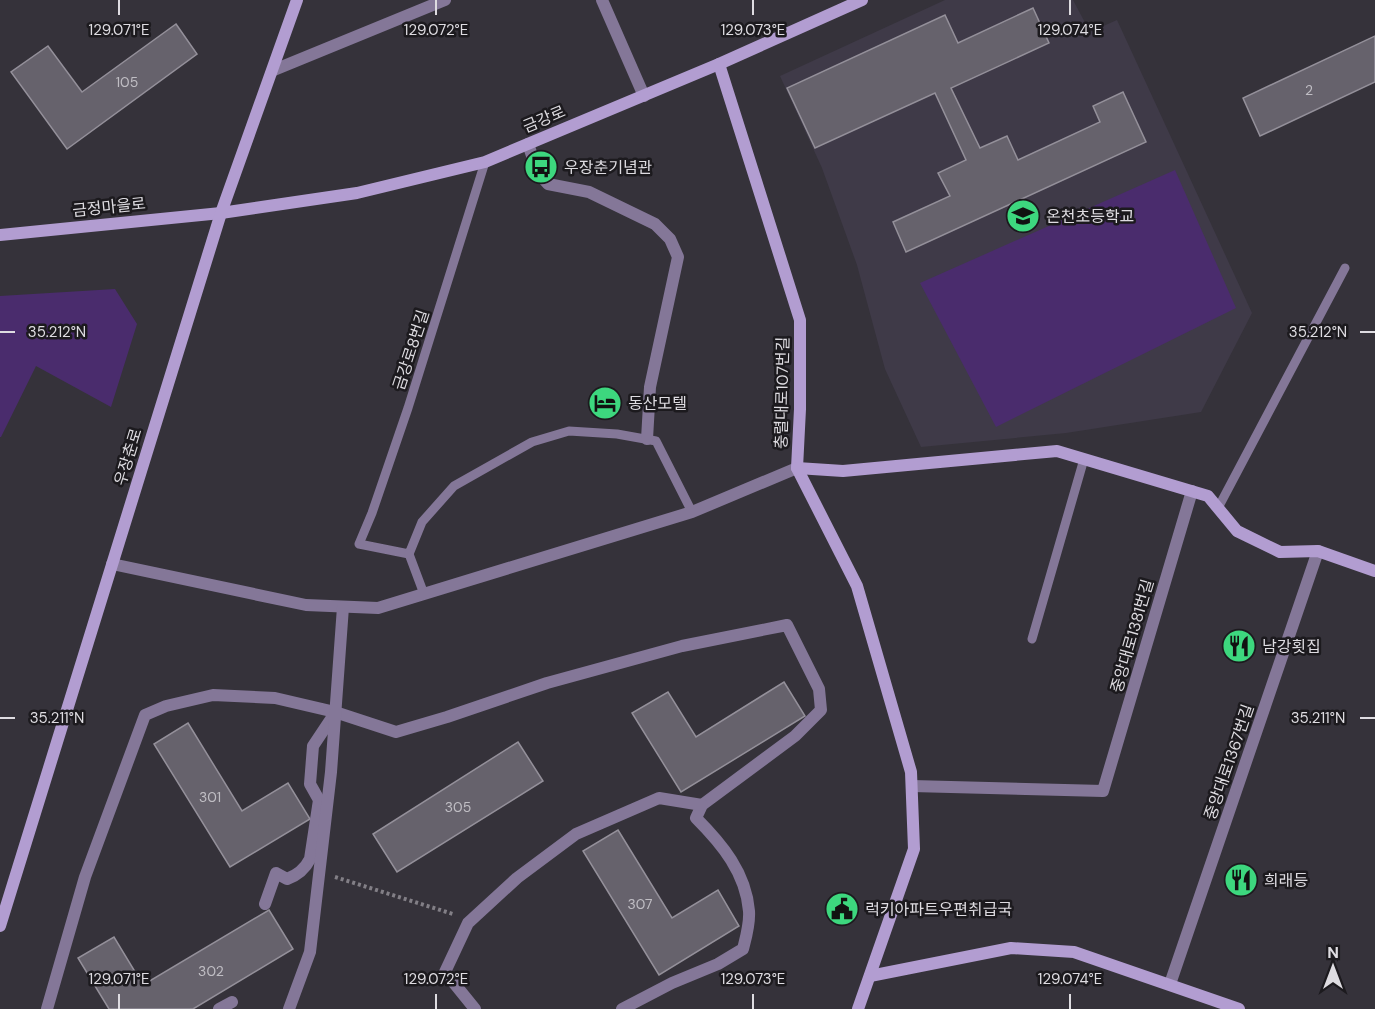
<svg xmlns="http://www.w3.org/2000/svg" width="1375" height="1009" font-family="'DM Sans','Noto Sans KR',sans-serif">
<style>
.built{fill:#3f3a48}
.green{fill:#4a2c6d}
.building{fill:#66626c;stroke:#94909a;stroke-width:1.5}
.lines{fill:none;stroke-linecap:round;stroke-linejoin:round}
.path{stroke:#827f86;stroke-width:4;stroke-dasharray:3 3;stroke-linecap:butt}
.lane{stroke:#847798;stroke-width:9}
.street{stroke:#847798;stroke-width:12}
.secondary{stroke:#b29dd1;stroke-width:12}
.ticks{fill:none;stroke:#dedce1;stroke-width:2}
.labels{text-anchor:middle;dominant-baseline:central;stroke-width:5;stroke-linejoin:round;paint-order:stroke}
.number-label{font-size:14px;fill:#c0bec4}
.street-label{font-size:16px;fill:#dedce1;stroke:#1c1a1e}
.poi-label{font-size:16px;fill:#dedce1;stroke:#1c1a1e;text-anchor:start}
.ticks-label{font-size:15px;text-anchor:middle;fill:#dedce1;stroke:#1c1a1e;stroke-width:5;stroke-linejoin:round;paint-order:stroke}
</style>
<rect width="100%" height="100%" fill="#35323a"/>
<polygon class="built" points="945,0 1073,0 1090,32 1117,20 1252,313 1201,412 1066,433 921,447 885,369 857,265 822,168 780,76"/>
<g class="green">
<polygon points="1175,170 1236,308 996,427 920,283"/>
<polygon points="115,289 137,324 111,407 36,366 1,437 0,437 0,296"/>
</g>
<g class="building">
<polygon points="1033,8 1049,43 951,88 980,148 1007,136 1018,160 1100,122 1093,106 1123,92 1146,142 906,252 893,222 950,196 938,173 966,160 935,93 815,148 787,88 945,15 958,43"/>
<polygon points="176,24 197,54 67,149 11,72 48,46 82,92"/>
<polygon points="1375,36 1375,82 1260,136 1243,98"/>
<polygon points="784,682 805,716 681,792 632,713 668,692 696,737"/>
<polygon points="188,723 242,811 288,783 310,819 230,867 154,744"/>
<polygon points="518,742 543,781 397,872 373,834"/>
<polygon points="618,830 672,918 718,890 739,926 659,975 583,851"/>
<polygon points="269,910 293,949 193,1009 109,1009 78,958 114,937 143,985"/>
</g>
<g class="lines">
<polyline class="path" points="335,877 453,914"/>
<g class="lane">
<polyline points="485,162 408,408 372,513 359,544 409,554 422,522 454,486 532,442 569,431 617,434 656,441 692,512"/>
<polyline points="1218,508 1345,268"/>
<polyline points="409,554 424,594"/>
<polyline points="1032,639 1084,459"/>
</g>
<g class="street">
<polyline points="602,0 644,96"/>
<polyline points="274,70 445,0"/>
<polyline points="528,144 538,173 548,184 589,192 655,224 670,239 678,257 650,387 647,439"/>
<polyline points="112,564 306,605 378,608 692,512 797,468"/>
<polyline points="912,786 1103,791 1192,491"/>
<path d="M265,904L276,873L287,879C298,875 305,869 310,859L319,800L310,784L313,746L335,713"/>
<polyline points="1170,984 1318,551"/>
<path d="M47,1009L85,877L145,715L166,706L213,695L275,698L335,712L396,732L447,717L547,683L682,646L787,625L819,689L821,710L795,736L702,805L696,818C722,844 746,873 749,911C750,924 746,937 743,949L718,964L672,983L622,1009"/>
<polyline points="219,1009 232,1002"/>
<polyline points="289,1009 310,952 331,772 343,607"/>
<polyline points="475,1009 445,972 468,923 517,878 576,834 659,798 702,805"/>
</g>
<g class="secondary">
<polyline points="719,64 800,320 800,409 797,468 857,586 911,772 914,849 858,1009"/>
<polyline points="0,235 221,213 357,193 485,162 719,64 862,0"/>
<polyline points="797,468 843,471 1057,451 1208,496 1237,531 1280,552 1318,551 1375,571"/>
<polyline points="0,926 221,213 297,0"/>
<polyline points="870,976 1011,948 1074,952 1239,1009"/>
</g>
</g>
<path class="ticks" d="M119,0V15M436,0V15M753,0V15M1070,0V15M0,332H15M1360,332H1375M0,718H15M1360,718H1375M119,994V1009M436,994V1009M753,994V1009M1070,994V1009"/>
<defs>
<symbol id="bus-disc" viewBox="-11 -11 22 22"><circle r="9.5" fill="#3dd77e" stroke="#1c1a1e"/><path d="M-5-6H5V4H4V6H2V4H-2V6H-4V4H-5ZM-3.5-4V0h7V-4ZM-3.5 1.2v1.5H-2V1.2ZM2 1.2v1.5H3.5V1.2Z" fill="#111"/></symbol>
<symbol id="school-disc" viewBox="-11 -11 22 22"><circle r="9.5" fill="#3dd77e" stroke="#1c1a1e"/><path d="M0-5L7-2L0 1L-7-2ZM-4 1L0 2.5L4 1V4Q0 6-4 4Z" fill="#111"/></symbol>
<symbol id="hotel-disc" viewBox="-11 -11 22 22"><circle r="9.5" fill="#3dd77e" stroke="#1c1a1e"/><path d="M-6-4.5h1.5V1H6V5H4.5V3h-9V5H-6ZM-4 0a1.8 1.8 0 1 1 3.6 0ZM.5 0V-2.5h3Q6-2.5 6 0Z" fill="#111"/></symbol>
<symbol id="restaurant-disc" viewBox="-11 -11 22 22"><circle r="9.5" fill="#3dd77e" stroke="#1c1a1e"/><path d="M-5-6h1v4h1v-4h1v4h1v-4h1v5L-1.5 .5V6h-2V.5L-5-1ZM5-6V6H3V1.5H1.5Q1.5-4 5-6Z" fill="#111"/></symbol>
<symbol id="civic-disc" viewBox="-11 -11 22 22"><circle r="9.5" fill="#3dd77e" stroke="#1c1a1e"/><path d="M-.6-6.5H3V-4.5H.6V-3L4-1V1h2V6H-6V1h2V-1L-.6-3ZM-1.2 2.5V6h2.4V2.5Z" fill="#111"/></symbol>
</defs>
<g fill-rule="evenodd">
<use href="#bus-disc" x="522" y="148" width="38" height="38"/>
<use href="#school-disc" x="1004" y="197" width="38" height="38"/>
<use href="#hotel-disc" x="586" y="384" width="38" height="38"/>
<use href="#restaurant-disc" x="1220" y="627" width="38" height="38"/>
<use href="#restaurant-disc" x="1222" y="861" width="38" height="38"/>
<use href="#civic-disc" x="823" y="890" width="38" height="38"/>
</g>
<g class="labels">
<g class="number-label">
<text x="127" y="82">105</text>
<text x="1309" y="90">2</text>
<text x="210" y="797">301</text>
<text x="458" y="807">305</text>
<text x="640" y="904">307</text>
<text x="211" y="971">302</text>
</g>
<g class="street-label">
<text transform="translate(544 119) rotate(-23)">금강로</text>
<text transform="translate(109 207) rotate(-6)">금정마을로</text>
<text transform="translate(411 350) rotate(-72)">금강로8번길</text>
<text transform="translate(782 393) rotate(-89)">충렬대로107번길</text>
<text transform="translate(128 457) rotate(-73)">우장춘로</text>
<text transform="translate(1132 636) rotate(-74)">중앙대로1381번길</text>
<text transform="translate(1229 762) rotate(-71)">중앙대로1367번길</text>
</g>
<g class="poi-label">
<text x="564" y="167">우장춘기념관</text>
<text x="1046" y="216">온천초등학교</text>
<text x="628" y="403">동산모텔</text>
<text x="1262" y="646">남강횟집</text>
<text x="1264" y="880">희래등</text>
<text x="865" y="909">럭키아파트우편취급국</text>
</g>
</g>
<g class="ticks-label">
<text x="119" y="35">129.071°E</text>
<text x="436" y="35">129.072°E</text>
<text x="753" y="35">129.073°E</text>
<text x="1070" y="35">129.074°E</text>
<text x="57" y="337">35.212°N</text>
<text x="1318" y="337">35.212°N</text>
<text x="57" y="723">35.211°N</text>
<text x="1318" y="723">35.211°N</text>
<text x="119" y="984">129.071°E</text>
<text x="436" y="984">129.072°E</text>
<text x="753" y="984">129.073°E</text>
<text x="1070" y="984">129.074°E</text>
</g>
<g transform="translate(1333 967)" stroke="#1c1a1e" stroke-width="4.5" paint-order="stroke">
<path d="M0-4.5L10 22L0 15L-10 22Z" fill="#dedce1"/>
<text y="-9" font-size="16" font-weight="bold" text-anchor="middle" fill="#dedce1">N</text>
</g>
</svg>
